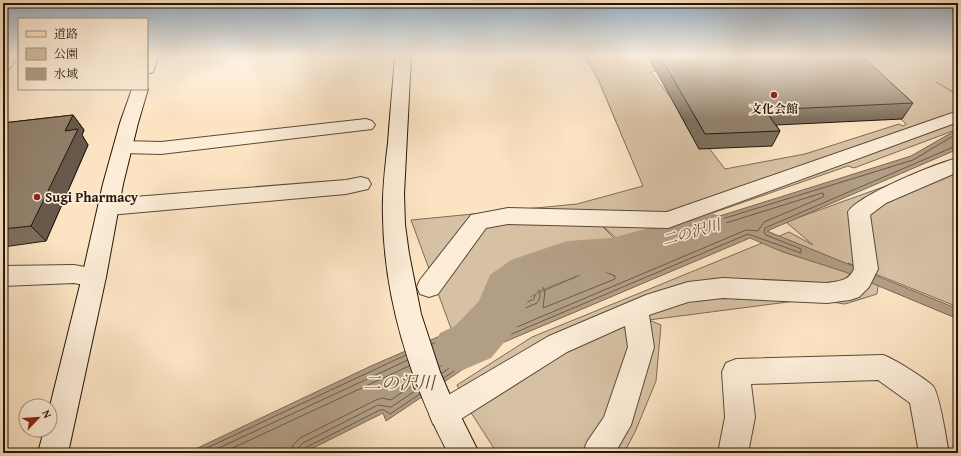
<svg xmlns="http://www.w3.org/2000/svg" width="961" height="456" font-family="'Gentium Book Plus','Noto Serif JP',serif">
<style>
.green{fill:#d7c1a4;stroke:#7c6c58}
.water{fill:#b29e85;stroke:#786855}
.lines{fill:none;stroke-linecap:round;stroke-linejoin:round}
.shore{stroke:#6a5a49;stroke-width:1}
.river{fill:#b29e85;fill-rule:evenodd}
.street-casing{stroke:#584a3a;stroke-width:2}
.secondary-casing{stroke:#22160d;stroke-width:2}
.primary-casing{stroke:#22160d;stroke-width:2}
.street{fill:#fdedd8;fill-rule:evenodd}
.secondary{fill:#fdedd8;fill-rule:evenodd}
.primary{fill:#fce4c3;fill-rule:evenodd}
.wall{fill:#7e6f5d;stroke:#22160d}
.shaded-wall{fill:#675a4c;stroke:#22160d}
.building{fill:#93816c;stroke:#22160d}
.poi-dot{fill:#8f2418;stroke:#fdedd8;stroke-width:1.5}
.labels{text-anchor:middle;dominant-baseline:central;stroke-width:3.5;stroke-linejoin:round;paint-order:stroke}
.far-poi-label{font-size:12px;font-weight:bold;fill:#22160d;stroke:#fdedd8}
.poi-label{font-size:14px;font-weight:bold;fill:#22160d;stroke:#fdedd8;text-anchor:start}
.water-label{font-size:15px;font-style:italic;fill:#5c4c3d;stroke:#fdedd8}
.near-water-label{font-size:18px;font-style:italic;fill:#5c4c3d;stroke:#fdedd8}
</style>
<rect width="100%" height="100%" fill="#fce4c3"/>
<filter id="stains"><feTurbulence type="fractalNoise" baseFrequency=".005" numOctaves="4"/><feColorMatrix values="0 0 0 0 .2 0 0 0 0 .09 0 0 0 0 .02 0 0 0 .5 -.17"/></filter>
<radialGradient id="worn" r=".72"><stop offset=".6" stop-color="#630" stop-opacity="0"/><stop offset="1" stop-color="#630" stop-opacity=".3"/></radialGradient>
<g class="green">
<polygon points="584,56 648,56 656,71 651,72 725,169 805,154 899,124 903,126 906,124 838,56 958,56 958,94 936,82 958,96 958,129 854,168 848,166 623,244 597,221 616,240 528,257 452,331 411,220 577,204 643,186 598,79"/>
<polygon points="958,160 958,307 848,263 879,280 877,294 845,304 811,299 649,320 661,325 656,381 635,432 624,453 497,453 468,408 457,385 532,337 789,232 813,245 786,222"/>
</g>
<polygon class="water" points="958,129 958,149 767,231 958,309 958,319 845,272 783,252 750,238 502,343 386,421 383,413 303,453 187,453 371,366 580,275 460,323 510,271 649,237 604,265 707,220 911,156"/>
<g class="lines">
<g class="shore">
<polygon points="598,265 605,272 615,276 615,279 543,308 545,291 539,282 539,279"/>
<polyline points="432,344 534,299 535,294 530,291 484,309 482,308 482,306 512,274 612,250 614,253 610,257 609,261 612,264 615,264 709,223 913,160 958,133"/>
<path d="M433,349L537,303C540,299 541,295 539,291C533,279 512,292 504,296L502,295V293L515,279L602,258L608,267L617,269L710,228L822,193L824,194L823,197L764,222L758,231L746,230L498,335L442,373"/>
<polyline points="435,355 479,336 482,337 439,367"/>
<polyline points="444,378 500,339 748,234 801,253 801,249 766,235 764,232 765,228 958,145"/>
<polyline points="196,453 406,355"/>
<polyline points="208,453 408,360"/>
<polyline points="222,453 409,366"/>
<polyline points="291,453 293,445 300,438 376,400 382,398 391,400 416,383"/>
<polyline points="297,453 298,448 303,443 378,405 391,407 418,389"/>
<polyline points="303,453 305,448 380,410 384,410 390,414 420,394"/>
</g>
<polygon class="river" points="708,212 723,217 730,228 723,239 612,272 570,276 543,286 528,299 525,312 517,327 491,358 458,372 440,365 432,349 440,333 455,326 479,301 490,275 511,260 567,241 612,238"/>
<defs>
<g id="street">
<polygon points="958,111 958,122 668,228 508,224 486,228 438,294 429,297 420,294 417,287 420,280 471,215 508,208 667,212"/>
<polygon points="366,119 372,121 375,125 372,129 161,154 123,153 116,151 114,147 116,143 123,141 161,142"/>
<path d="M958,158V172L886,203L870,215L878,269L869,287L859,297L850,300L827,303L723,298L688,302L649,315L654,347L631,425L615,453H583L587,442L604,417L628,347L625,326L567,352L453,424L443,428L433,424L429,414L433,404L549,336L646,295L688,282L723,278L827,283C839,281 849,281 854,269L848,212C858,195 937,163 958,158Z"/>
<polygon points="361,177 368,179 371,184 368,189 346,194 109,215 101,212 98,207 101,202 109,199 346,180"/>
<polygon points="74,265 102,270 106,277 102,284 94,287 74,283 3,286 3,266"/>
<path d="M883,355C893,358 926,379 933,386C940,395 946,439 949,453H919L910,403L878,380L751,384L755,417L748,453H718L725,417L722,372L726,363L736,359Z"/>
</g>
<g id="secondary">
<polygon points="147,56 159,56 153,72 147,74"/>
<path d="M395,56H411L404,194L405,225L409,254L421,314L440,372L449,393L479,453H448C410,381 384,298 383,216C382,192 385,167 388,143C390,114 393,85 395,56Z"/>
<polygon points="147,87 148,89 138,123 123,184 106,277 68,453 38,453 44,430 50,430 50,406 82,277 103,184 120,123 132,89 147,89"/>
</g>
<polygon id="primary" points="3,56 19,56 9,69 3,71"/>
</defs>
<use href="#street" class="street-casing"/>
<use href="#secondary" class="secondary-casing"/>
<use href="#primary" class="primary-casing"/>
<use href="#street" class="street"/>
<use href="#secondary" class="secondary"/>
<use href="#primary" class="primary"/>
</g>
<g class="wall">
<polygon points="648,56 862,56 913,103 902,119 776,125 780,131 772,146 699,149"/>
<polygon points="73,115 84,130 82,135 88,145 46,241 3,247 3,123"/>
</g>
<polygon class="shaded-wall" points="73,115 84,130 82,135 88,145 46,241 31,226 65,131"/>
<g class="building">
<polygon points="660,56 862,56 913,103 765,110 780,131 705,134"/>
<polygon points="73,115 65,131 78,129 31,226 3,229 3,169 4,167 3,167 3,123"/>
</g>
<linearGradient id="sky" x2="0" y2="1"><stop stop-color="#92abc0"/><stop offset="0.47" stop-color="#fef3e4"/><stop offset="1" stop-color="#fef3e4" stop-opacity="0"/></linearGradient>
<rect width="961" height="119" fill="url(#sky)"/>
<g class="poi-dot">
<circle cx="774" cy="95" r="4"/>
<circle cx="37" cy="197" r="4"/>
</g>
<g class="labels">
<g class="far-poi-label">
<text x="774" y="108">文化会館</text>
</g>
<g class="poi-label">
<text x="45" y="197">Sugi Pharmacy</text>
</g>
<g class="water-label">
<text transform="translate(691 232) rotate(-16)">二の沢川</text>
</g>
<g class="near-water-label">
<text x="399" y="382">二の沢川</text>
</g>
</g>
<rect width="961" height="456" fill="none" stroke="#fce4c3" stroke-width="16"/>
<rect x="4" y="4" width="953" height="448" fill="none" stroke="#22160d" stroke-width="2"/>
<rect x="8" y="8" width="945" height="440" fill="none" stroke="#22160d"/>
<rect x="18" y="18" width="130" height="72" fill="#fdedd8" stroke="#a59787"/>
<rect x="26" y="31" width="20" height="6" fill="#fce4c3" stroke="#a59787"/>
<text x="54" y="38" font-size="12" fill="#22160d">道路</text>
<rect x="26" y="48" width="20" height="12" fill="#d7c1a4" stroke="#a59787"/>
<text x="54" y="58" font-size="12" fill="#22160d">公園</text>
<rect x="26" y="68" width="20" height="12" fill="#b29e85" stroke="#a59787"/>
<text x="54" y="78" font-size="12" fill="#22160d">水域</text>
<g transform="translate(38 418) rotate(65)"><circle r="19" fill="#fdedd8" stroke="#a59787"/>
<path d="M0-3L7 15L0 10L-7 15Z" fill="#8f2418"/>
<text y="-6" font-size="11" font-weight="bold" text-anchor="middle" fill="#22160d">N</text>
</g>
<rect width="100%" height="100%" filter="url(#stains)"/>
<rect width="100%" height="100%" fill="url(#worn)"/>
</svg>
